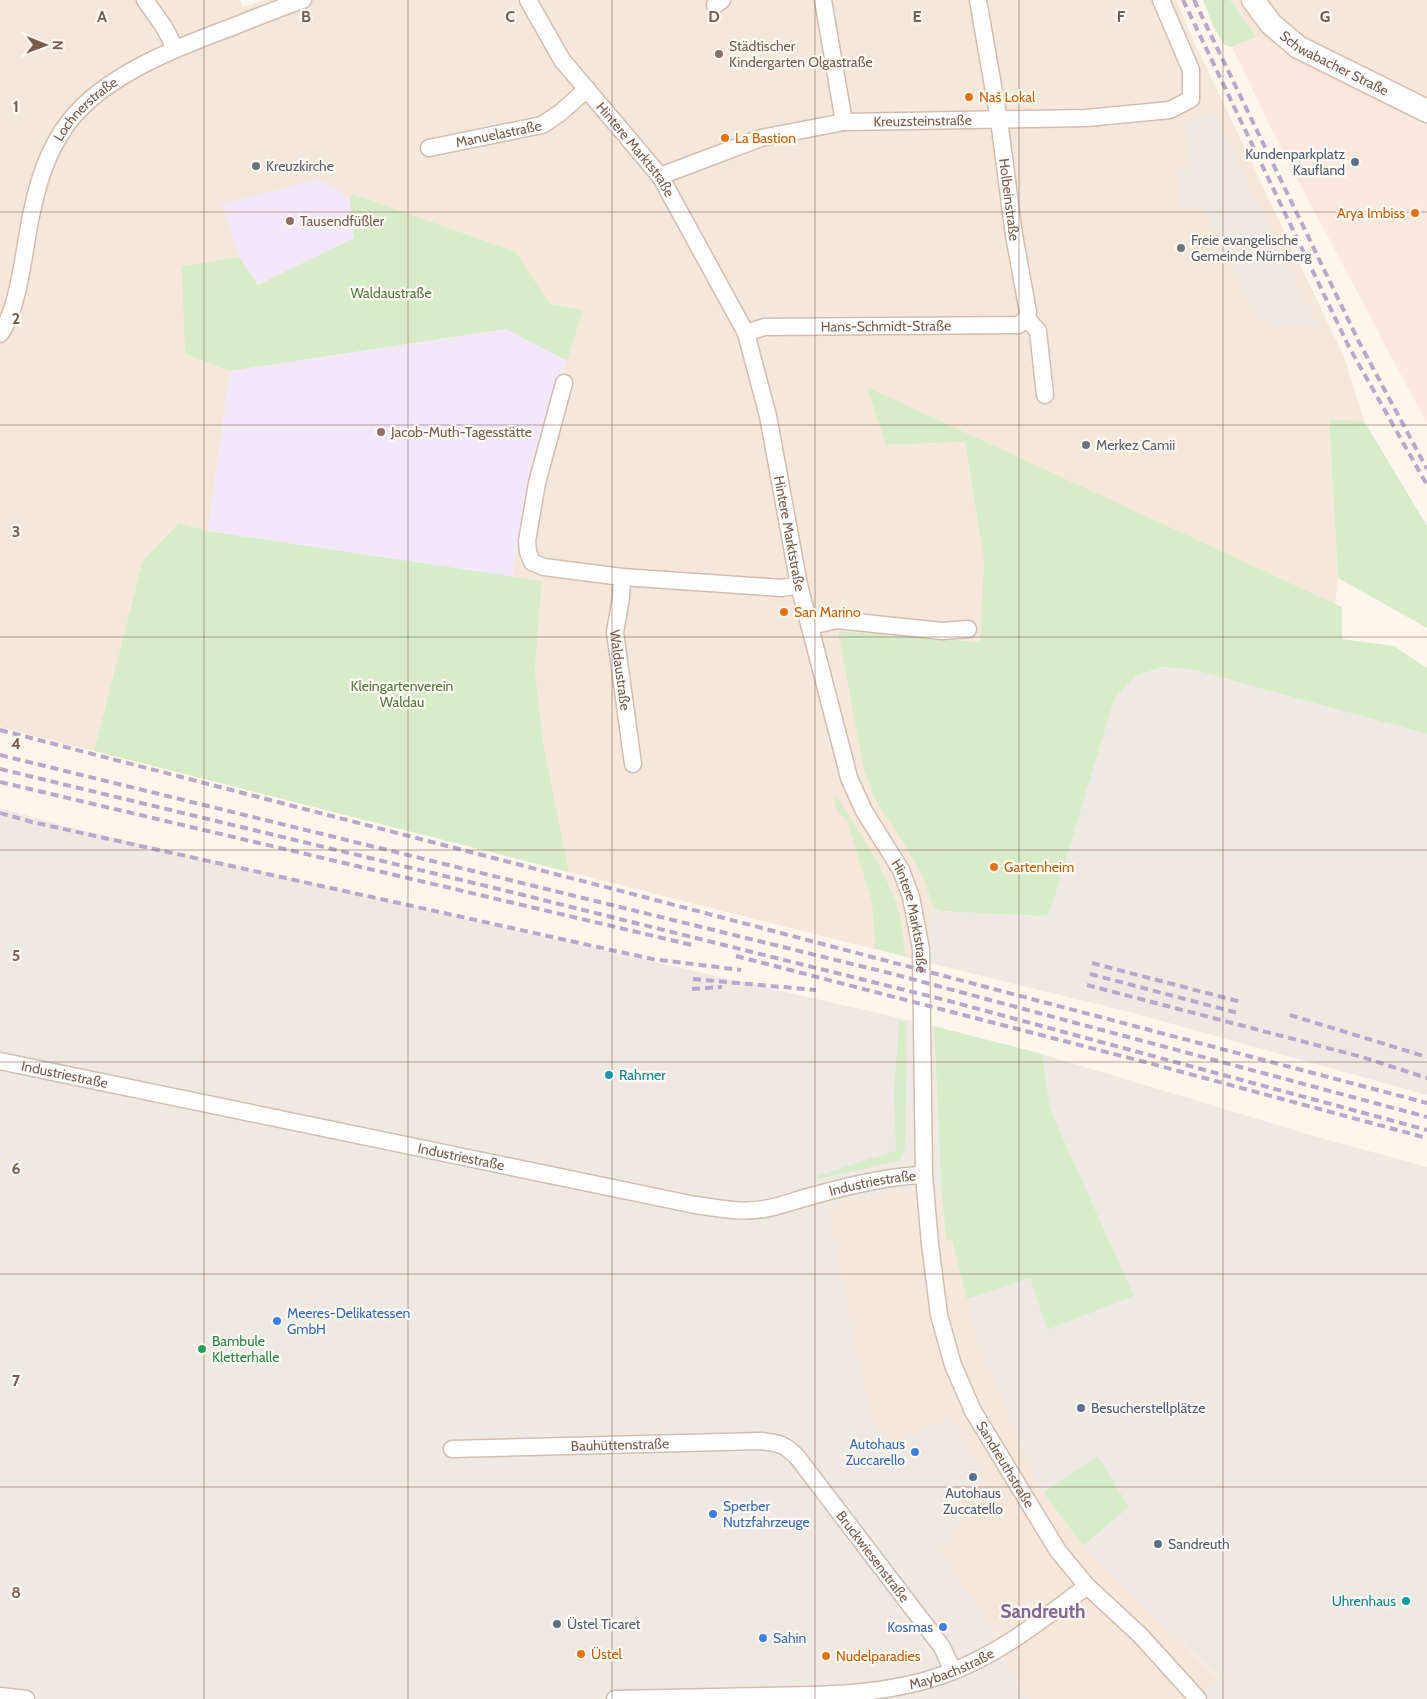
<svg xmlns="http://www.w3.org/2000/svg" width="1427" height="1699" font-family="Cabin,sans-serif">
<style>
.residential{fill:#f5e8da}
.commercial{fill:#fde8e0}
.industrial{fill:#efe9e4}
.education{fill:#f3e8fa}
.green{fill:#d8ecc9}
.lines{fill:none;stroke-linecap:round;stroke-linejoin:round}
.minor-casing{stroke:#d1beb0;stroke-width:19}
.secondary-casing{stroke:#d6c0b0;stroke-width:25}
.minor{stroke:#fff;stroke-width:16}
.secondary{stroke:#fff;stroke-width:22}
.rail{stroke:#b9a8c9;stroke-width:4;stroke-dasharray:8 5;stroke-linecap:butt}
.grid{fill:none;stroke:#7a5c4d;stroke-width:1;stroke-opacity:0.55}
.education-dot{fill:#8d6e63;stroke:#fffaf3;stroke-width:2}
.food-dot{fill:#e8710a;stroke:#fffaf3;stroke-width:2}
.service-dot{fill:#5c6f8a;stroke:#fffaf3;stroke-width:2}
.worship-dot{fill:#6b7280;stroke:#fffaf3;stroke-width:2}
.culture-dot{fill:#0f9aa8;stroke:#fffaf3;stroke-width:2}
.shop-dot{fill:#3f7fe0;stroke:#fffaf3;stroke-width:2}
.leisure-dot{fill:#2e9e5b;stroke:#fffaf3;stroke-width:2}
.labels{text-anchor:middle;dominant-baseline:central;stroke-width:4.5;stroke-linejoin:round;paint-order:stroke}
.education-label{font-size:14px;fill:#785e54;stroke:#fffaf3;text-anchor:start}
.street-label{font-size:14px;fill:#7a5c4d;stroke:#fffaf3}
.food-label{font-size:14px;fill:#c56008;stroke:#fffaf3;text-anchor:start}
.service-label{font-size:14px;fill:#4e5e75;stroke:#fffaf3;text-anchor:start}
.worship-label{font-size:14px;fill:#5b616d;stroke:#fffaf3;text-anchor:start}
.park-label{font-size:14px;fill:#537a41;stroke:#fffaf3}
.culture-label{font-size:14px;fill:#0d838f;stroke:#fffaf3;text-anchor:start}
.shop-label{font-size:14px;fill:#366cbe;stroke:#fffaf3;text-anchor:start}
.leisure-label{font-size:14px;fill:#27864d;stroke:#fffaf3;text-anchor:start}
.district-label{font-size:19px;font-weight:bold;fill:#846695;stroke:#fffaf3}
.grid-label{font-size:16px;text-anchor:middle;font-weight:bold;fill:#7a5c4d;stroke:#fffaf3;stroke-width:4.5;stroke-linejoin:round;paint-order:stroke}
</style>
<rect width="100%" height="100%" fill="#fdf6ec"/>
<g class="residential">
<polygon points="0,0 240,0 242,7 265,0 1176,0 1192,37 1344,357 1364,421 1329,421 1338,578 1335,604 868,388 886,445 965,442 984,562 981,642 839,631 908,850 923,877 933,907 930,963 569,872 543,742 535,669 542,582 512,578 530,466 552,398 567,361 583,310 550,304 516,252 353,194 185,354 230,371 208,531 179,523 143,560 94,751 0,727"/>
<polygon points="1230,0 1427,0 1427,127 1257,37"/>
<polygon points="941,1185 946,1240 952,1239 982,1351 1043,1492 1083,1546 1219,1679 1194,1699 1029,1699 1006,1665 997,1634 939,1551 959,1527 961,1497 985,1483 923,1429 893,1449 869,1415 826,1203"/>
</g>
<polygon class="commercial" points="1257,37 1427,127 1427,424 1270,127 1232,47"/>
<g class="industrial">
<polygon points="1215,114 1249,187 1247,189 1252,199 1255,198 1317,326 1271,327 1267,318 1259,321 1205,210 1203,210 1200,204 1193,207 1178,207 1177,174 1191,173 1187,120"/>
<polygon points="1162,667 1194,670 1427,734 1427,1095 1129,1012 930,963 933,907 941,911 1038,916 1048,915 1054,899 1115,697 1136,676"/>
<polygon points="0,808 72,828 934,1026 941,1185 826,1203 869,1415 893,1449 923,1429 953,1421 985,1483 961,1497 959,1527 939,1551 997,1634 1006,1665 1029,1699 0,1699"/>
<polygon points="1042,1054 1321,1138 1427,1167 1427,1699 1194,1699 1219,1678 1083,1546 1129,1507 1098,1456 1043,1492 982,1351 967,1299 1030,1277 1047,1330 1134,1296 1050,1109"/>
</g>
<g class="education">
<polygon points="319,179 350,198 354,238 258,286 239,257 222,204"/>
<polygon points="507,329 567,361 552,398 530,466 512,578 208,531 230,371"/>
</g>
<g class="green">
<polygon points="1203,0 1230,0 1257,37 1231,47 1225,45 1214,28"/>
<polygon points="353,194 516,252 550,304 583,310 567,361 506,329 230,371 185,354 182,266 239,257 258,285 354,238 350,198"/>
<polygon points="867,387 1342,607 1342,639 1394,646 1427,668 1427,734 1194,670 1162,667 1136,676 1115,697 1054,899 1048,915 1039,916 940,911 933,907 923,877 908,850 877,803 864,771 838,631 980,642 984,562 965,442 886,445"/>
<polygon points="1329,420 1364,421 1427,526 1427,628 1338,578"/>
<polygon points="179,523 208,531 542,581 535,669 543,742 569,872 94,751 143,560"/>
<path d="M836,795L876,859L893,894L900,916L906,957L875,948L872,902L847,820C840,815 830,804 836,795Z"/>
<polygon points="899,1020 907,1023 905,1148 899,1161 817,1179 815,1177 866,1160 896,1151 894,1093"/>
<polygon points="934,1026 1042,1054 1050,1109 1134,1296 1047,1330 1030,1278 967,1299 952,1240 946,1240 941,1185"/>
<polygon points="1098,1456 1129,1507 1083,1546 1043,1492"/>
</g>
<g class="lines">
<defs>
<g id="minor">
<polyline points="145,0 164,27 175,48"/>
<path id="s1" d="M528,0L562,60L660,176L746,333L768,416L799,585L844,758L849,778L864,811L901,870L911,897L921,949L924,1175L930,1244L939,1315L953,1365L973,1411L1058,1551L1087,1586L1140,1635L1198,1699"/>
<polyline points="823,0 844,122"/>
<path id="s2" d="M978,0L999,120L1014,235L1028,312L1027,319"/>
<polyline points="715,5 722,0"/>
<path id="s3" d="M429,148L542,125L560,113L587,89"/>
<path id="s4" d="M660,176L761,138L844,122L1086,118L1170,110L1191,99V70L1161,0"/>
<polyline points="1027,319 1038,331 1045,395"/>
<path id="s5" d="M746,333L764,327L1018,325L1027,319"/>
<path id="s6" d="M0,334C21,306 24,242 33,207C39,178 50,147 68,123C104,75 178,47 232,27C255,18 279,8 303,0"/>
<polyline points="564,383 537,483 527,541 528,552 532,562 544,567 622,577 782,588 799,585"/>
<path id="s7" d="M622,577L621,598L615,632L633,764"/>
<polyline points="810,626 837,620 942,631 968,629"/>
<path id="s8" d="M0,1061L695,1205C718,1208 741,1213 764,1209C778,1207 793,1201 808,1197C843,1187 888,1176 924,1175"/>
<path id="s9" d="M452,1449L761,1441C779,1443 785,1444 798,1458L942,1647L953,1671"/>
<polyline points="0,1696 26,1699"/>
<path id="s10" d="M615,1699C666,1698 716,1697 767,1696C826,1695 886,1695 943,1675C997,1656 1042,1620 1087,1586"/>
</g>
<g id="secondary">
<path id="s11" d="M1253,0L1271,24L1298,47L1427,111"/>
</g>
</defs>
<use href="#minor" class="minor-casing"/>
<use href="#secondary" class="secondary-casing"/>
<use href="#minor" class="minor"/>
<use href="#secondary" class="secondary"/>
<g class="rail">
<polyline points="1183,0 1349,347 1427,485"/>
<polyline points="1194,0 1359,342 1427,469"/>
<polyline points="0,730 644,897 1427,1103"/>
<polyline points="0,755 893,974 1427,1117"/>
<polyline points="0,769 507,891 949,1001 1427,1130"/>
<polyline points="0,782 692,945"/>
<polyline points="0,813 32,822 652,959 741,970"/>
<polyline points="736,956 1145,1062 1427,1138"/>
<polyline points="1092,963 1241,1002"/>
<polyline points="1090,974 1238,1013"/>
<polyline points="693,979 816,990"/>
<polyline points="1087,985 1362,1057 1427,1078"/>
<polyline points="692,989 722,987"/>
<polyline points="1290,1015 1427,1057"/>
</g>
</g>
<path class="grid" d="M204,0V1699M408,0V1699M612,0V1699M815,0V1699M1019,0V1699M1223,0V1699M0,212H1427M0,425H1427M0,637H1427M0,850H1427M0,1062H1427M0,1274H1427M0,1487H1427"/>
<g class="education-dot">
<circle cx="719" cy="54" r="5"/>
<circle cx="290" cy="221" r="5"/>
<circle cx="381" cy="432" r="5"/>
</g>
<g class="food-dot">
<circle cx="969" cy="97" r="5"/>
<circle cx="725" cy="138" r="5"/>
<circle cx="1415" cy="213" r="5"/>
<circle cx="784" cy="612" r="5"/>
<circle cx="994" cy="867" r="5"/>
<circle cx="581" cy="1654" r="5"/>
<circle cx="826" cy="1656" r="5"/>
</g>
<g class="service-dot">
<circle cx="1355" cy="162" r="5"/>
<circle cx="1081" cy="1408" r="5"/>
<circle cx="973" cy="1477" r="5"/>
<circle cx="1158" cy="1544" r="5"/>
<circle cx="557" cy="1624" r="5"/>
</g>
<g class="worship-dot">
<circle cx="256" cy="166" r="5"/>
<circle cx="1181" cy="248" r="5"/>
<circle cx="1086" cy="445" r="5"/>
</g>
<g class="culture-dot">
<circle cx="609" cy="1075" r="5"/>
<circle cx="1406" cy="1601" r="5"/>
</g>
<g class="shop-dot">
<circle cx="277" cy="1321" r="5"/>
<circle cx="915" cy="1452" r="5"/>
<circle cx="713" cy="1514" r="5"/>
<circle cx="943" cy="1627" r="5"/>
<circle cx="763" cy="1638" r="5"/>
</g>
<circle class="leisure-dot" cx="202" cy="1349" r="5"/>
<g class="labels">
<g class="education-label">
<text x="729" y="46">Städtischer<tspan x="729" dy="16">Kindergarten Olgastraße</tspan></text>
<text x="300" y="221">Tausendfüßler</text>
<text x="391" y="432">Jacob-Muth-Tagesstätte</text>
</g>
<g class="street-label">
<text stroke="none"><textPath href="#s11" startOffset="105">Schwabacher Straße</textPath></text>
<text stroke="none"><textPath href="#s6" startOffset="246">Lochnerstraße</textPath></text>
<text stroke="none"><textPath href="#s4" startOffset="271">Kreuzsteinstraße</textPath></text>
<text stroke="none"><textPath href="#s3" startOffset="71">Manuelastraße</textPath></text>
<text stroke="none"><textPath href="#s1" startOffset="185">Hintere Marktstraße</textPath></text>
<text stroke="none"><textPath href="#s2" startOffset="202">Holbeinstraße</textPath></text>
<text stroke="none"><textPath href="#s5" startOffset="141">Hans-Schmidt-Straße</textPath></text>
<text stroke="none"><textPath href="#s1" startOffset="605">Hintere Marktstraße</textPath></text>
<text stroke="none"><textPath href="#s7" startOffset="94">Waldaustraße</textPath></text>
<text stroke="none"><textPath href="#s1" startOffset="1010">Hintere Marktstraße</textPath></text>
<text stroke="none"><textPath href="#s8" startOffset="66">Industriestraße</textPath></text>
<text stroke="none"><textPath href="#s8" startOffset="471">Industriestraße</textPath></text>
<text stroke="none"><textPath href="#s8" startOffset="891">Industriestraße</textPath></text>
<text stroke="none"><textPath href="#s9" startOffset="168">Bauhüttenstraße</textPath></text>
<text stroke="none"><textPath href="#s1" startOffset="1576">Sandreuthstraße</textPath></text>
<text stroke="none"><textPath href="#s9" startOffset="475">Bruckwiesenstraße</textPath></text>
<text stroke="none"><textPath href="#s10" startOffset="340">Maybachstraße</textPath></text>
</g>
<g class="food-label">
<text x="979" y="97">Naš Lokal</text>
<text x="735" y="138">La Bastion</text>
<text x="1405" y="213" text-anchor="end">Arya Imbiss</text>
<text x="794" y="612">San Marino</text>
<text x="1004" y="867">Gartenheim</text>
<text x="591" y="1654">Üstel</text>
<text x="836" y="1656">Nudelparadies</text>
</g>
<g class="service-label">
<text x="1345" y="154" text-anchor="end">Kundenparkplatz<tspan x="1345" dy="16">Kaufland</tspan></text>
<text x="1091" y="1408">Besucherstellplätze</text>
<text x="973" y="1493" text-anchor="middle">Autohaus<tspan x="973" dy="16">Zuccatello</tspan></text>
<text x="1168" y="1544">Sandreuth</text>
<text x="567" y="1624">Üstel Ticaret</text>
</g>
<g class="worship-label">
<text x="266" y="166">Kreuzkirche</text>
<text x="1191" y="240">Freie evangelische<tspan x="1191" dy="16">Gemeinde Nürnberg</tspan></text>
<text x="1096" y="445">Merkez Camii</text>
</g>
<g class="park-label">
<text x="391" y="293">Waldaustraße</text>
<text x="402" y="686">Kleingartenverein<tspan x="402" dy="16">Waldau</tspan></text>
</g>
<g class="culture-label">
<text x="619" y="1075">Rahmer</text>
<text x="1396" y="1601" text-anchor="end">Uhrenhaus</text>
</g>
<g class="shop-label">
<text x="287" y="1313">Meeres-Delikatessen<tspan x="287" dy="16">GmbH</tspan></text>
<text x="905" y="1444" text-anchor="end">Autohaus<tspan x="905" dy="16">Zuccarello</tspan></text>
<text x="723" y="1506">Sperber<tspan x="723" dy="16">Nutzfahrzeuge</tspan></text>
<text x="933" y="1627" text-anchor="end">Kosmas</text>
<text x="773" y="1638">Sahin</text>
</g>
<g class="leisure-label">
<text x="212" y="1341">Bambule<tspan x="212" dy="16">Kletterhalle</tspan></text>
</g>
<g class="district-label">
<text x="1043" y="1611">Sandreuth</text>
</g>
</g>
<g class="grid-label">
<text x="102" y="22">A</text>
<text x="306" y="22">B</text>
<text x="510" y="22">C</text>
<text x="714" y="22">D</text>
<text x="917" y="22">E</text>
<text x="1121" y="22">F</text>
<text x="1325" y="22">G</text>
<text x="16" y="112">1</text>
<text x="16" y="324">2</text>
<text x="16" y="537">3</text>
<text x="16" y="749">4</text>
<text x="16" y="961">5</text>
<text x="16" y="1174">6</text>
<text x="16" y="1386">7</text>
<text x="16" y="1598">8</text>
</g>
<g transform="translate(45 45) rotate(91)" stroke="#fffaf3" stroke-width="4" paint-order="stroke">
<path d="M0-4L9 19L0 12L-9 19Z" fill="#7a5c4d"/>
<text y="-8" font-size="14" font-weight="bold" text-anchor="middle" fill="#7a5c4d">N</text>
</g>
</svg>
